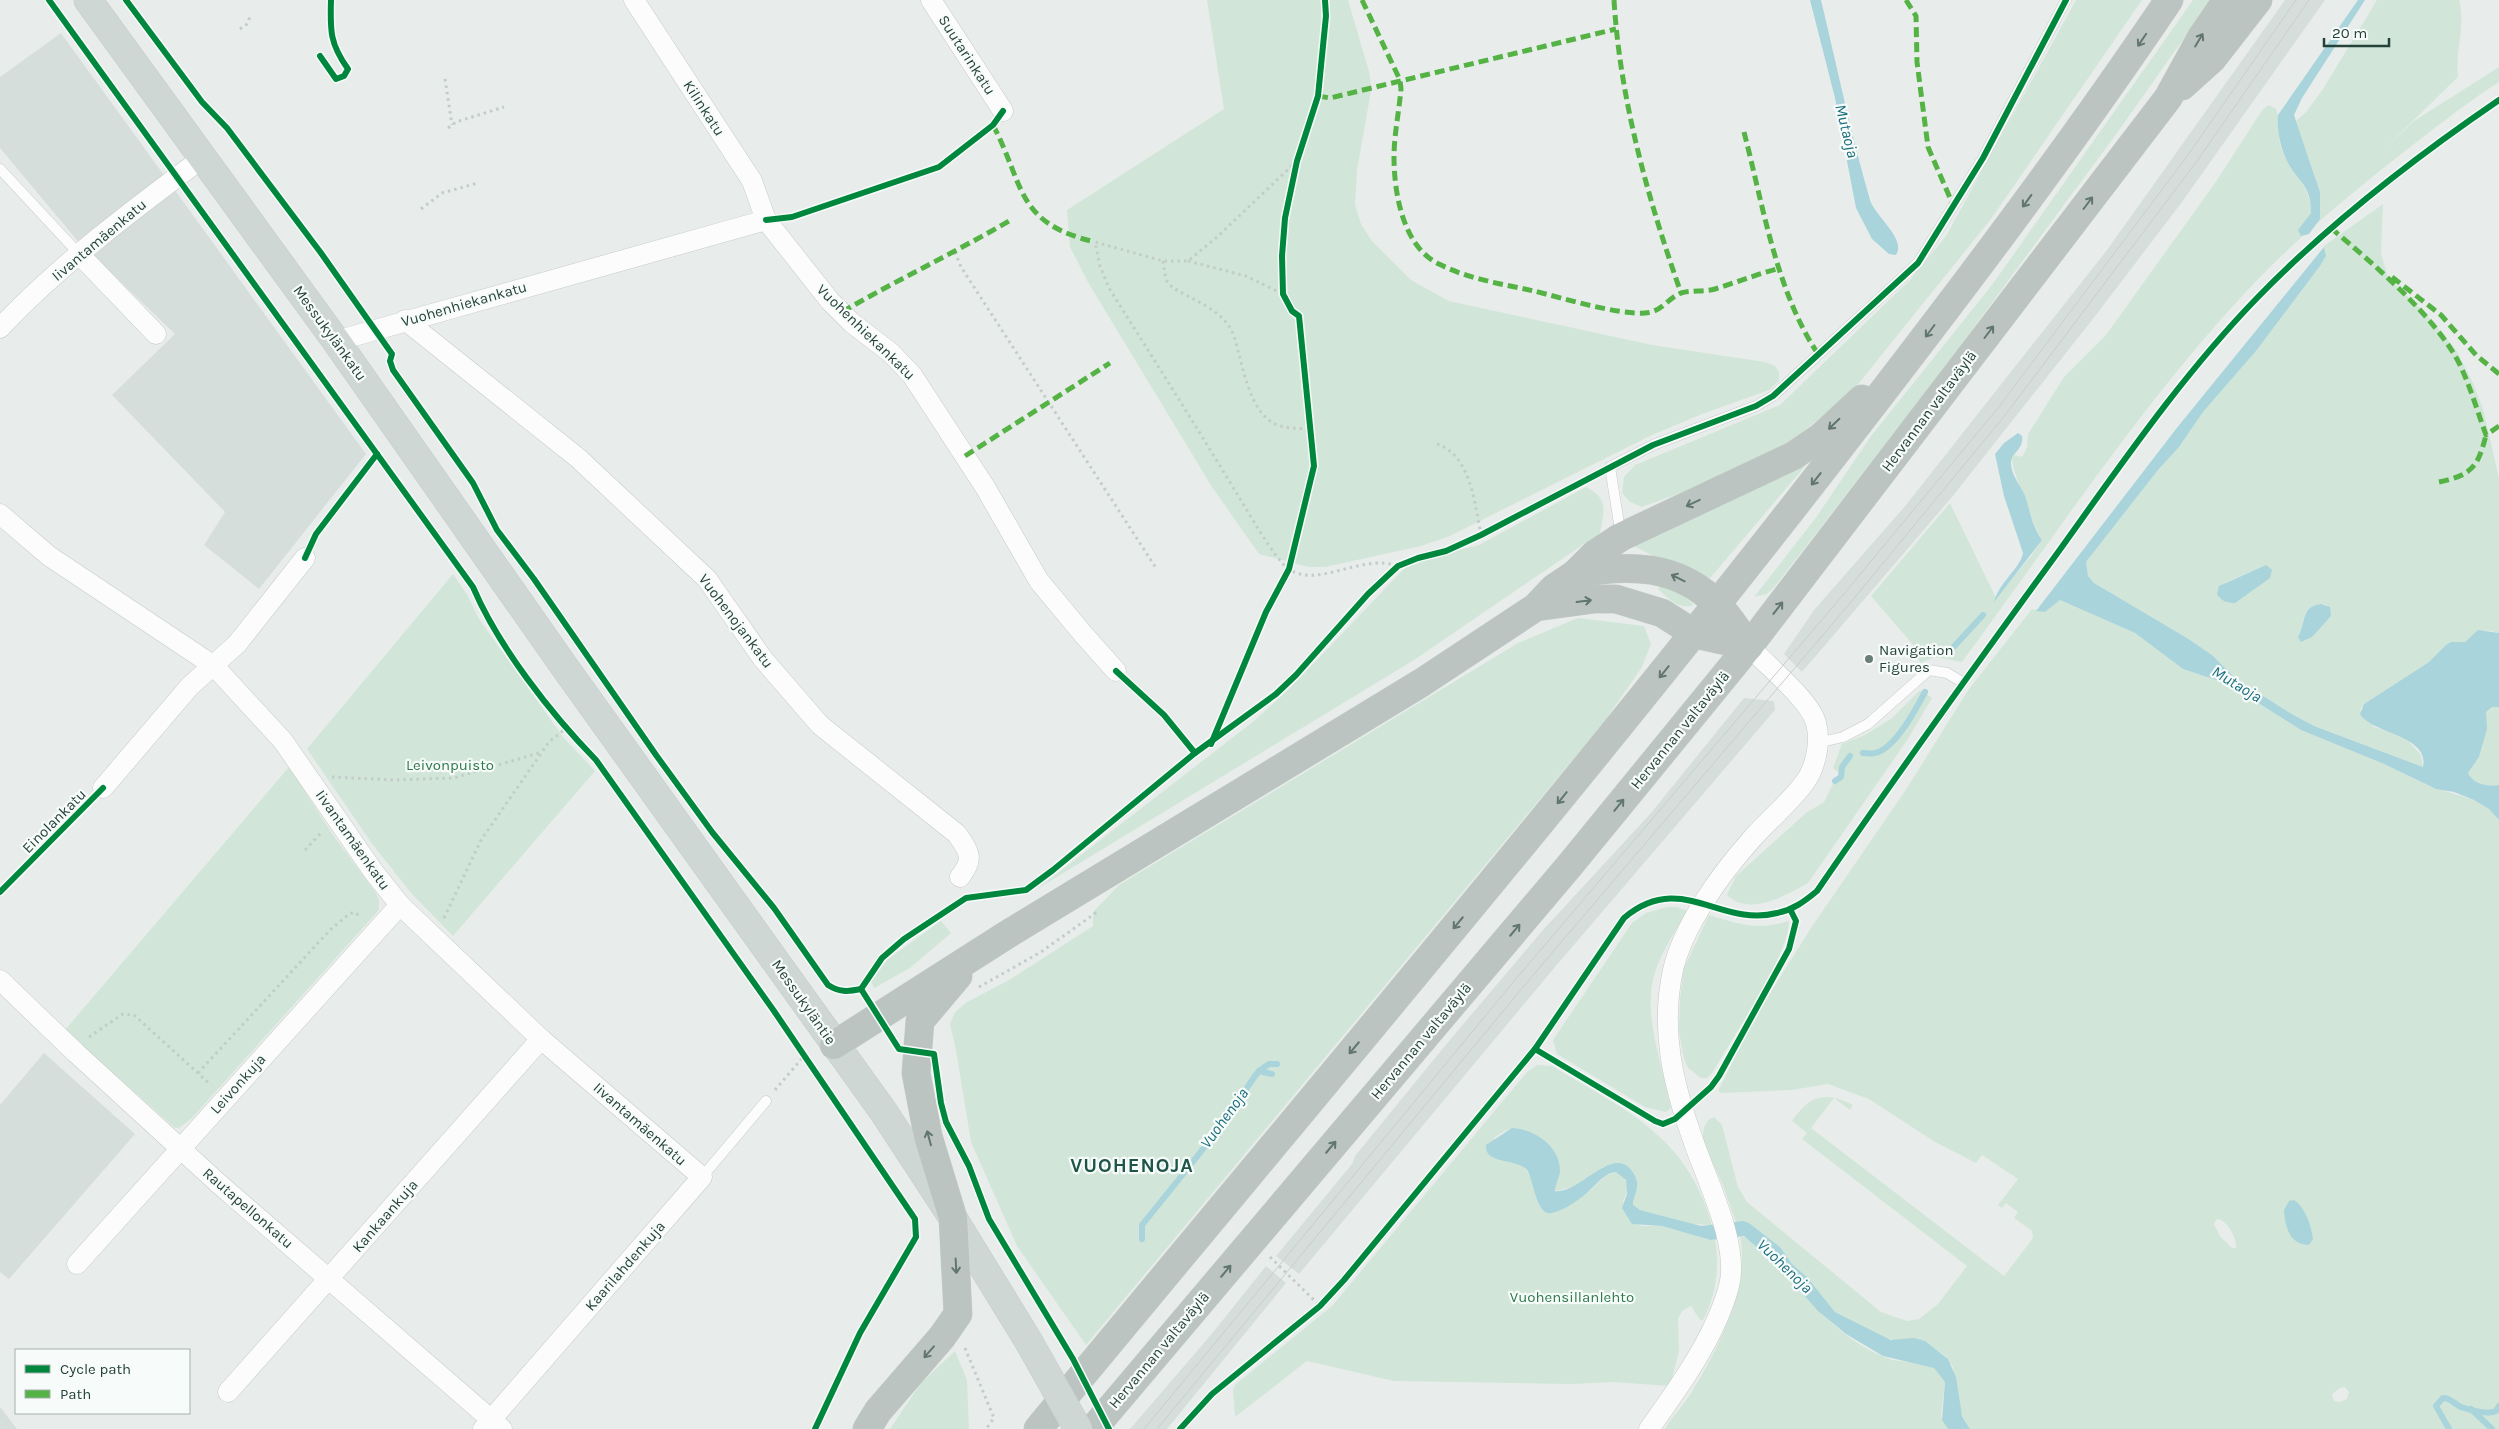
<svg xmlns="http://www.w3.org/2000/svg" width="2499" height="1429" font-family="Karla,sans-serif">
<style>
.built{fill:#d6dedb}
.green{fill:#d1e6d8;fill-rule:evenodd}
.water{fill:#a9d4db}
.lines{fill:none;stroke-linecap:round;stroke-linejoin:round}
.stream{stroke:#a9d4db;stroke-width:6}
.lane-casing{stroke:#c5cac8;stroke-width:11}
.street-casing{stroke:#c5cac8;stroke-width:21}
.primary-casing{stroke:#c3ccc9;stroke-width:29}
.highway-casing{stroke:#c3ccc9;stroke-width:29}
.path{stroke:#c3ccca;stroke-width:3;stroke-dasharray:2.5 4;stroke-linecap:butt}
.lane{stroke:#fcfcfc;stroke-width:10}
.street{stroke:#fcfcfc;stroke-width:20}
.primary{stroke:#cfd7d5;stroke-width:28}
.highway{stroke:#bcc4c2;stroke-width:28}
.tram{stroke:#c9cdcc;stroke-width:1}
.primary-bridge-casing{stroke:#c3ccc9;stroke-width:29;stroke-linecap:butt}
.primary-bridge{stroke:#cfd7d5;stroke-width:28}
.quiet{stroke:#55b346;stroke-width:5;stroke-dasharray:10 5;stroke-linecap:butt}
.cycleway-casing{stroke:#f7fbf9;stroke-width:9}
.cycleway{stroke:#00873e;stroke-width:6}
.oneway{stroke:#617670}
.poi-dot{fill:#697e78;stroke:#f7fbf9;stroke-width:2}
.labels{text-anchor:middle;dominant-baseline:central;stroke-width:4.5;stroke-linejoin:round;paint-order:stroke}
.street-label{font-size:15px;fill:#24423a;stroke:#f7fbf9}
.poi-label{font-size:15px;fill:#24423a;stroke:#f7fbf9;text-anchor:start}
.park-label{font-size:15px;fill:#2d7a4b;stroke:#f7fbf9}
.water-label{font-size:16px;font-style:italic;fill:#1c6f80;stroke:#f7fbf9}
.district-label{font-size:20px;font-weight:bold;letter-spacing:1px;fill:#1f5548;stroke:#f7fbf9}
</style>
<rect width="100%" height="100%" fill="#e8edeb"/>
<g class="built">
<polygon points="2285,0 2325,0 2182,202 2096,315 1952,497 1802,672 1784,654 1814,610 1906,505 2107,250"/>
<polygon points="61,33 366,454 259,589 204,545 225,512 112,395 175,334 76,239 0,148 0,77"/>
<polygon points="1744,698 1774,701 1775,710 1555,967 1299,1274 1276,1256 1352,1164 1355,1156 1444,1047 1542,931 1651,813"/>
<polygon points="44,1053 135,1134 9,1279 0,1272 0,1105"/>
<polygon points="1266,1266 1286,1283 1167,1429 1130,1429 1210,1336"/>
<polygon points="0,1407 17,1429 0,1429"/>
</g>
<g class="green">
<polygon points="1207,0 1348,0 1370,75 1371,91 1357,170 1355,204 1361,224 1372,241 1411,280 1449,301 1652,345 1765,362 1775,366 1779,372 1779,381 1769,390 1702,414 1652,435 1450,536 1421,546 1325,567 1309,567 1259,554 1212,487 1089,284 1070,247 1067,210 1224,109"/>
<polygon points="2076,0 2142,0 1991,219 1855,388 1802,433 1771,453 1686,491 1642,507 1630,502 1622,493 1624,477 1635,465 1780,405 1911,279 1946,236"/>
<polygon points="2193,0 2211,0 2117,133 1935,380 1775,586 1767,594 1754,597 1815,519 1871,436 1992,285"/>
<path d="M2377,0H2459C2466,24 2455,52 2458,77L2384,149L2414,121L2499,67V82C2463,105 2430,132 2396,158C2343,200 2290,244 2244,294C2140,406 2053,539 1962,662L1935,657L1920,663L1914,646L1871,596L1950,503L1996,598L2031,556L2042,540C2036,531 2010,465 2012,458L2015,455L2022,457L2027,448L2028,434L2064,377L2106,335L2215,183L2263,109L2269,105L2276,109C2281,121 2277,137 2282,151C2293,175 2311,183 2311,213L2316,179L2296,121L2306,112L2323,89Z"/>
<path d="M2383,204L2381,253L2388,278L2426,314L2456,350L2473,383L2483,409L2499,478V633C2482,628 2477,630 2465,642H2451L2447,645L2429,662L2364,704L2360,710L2374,727L2394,733L2408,741L2421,755L2423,767L2314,726L2290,713L2235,678L2212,655L2187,638L2094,583L2088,576L2086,562L2158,470L2179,447L2203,412L2256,351L2320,266L2326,256L2324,246ZM2266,565L2258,585L2247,594L2224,583ZM2321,604L2328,606L2331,616L2307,640L2298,637C2305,622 2301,606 2321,604Z"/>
<polygon points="1812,458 1706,583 1628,543"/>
<path d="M1586,487C1609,498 1604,511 1600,533L1414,660L1037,889L1254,721L1289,689L1404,569L1422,559L1479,545Z"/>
<polygon points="453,574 468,596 479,619 563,737 595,771 453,936 412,894 373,845 307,749"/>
<path d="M1664,580L1694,605C1678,610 1669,599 1658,589Z"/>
<path d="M2060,600L2135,633L2183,669L2228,684L2301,730L2384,764L2429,786L2474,800L2489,809L2499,820V1429H1970L1960,1411L1953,1367L1945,1356L1928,1344L1910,1339L1896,1341L1885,1337L1835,1312L1807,1277L1792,1264L1780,1247L1749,1223L1736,1222L1722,1183L1702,1141L1704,1127L1708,1120L1714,1117L1722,1125L1738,1187L1747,1202L1881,1312L1907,1321L1919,1319L1938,1304L1967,1266L1802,1139L1807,1133L1792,1121C1810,1095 1825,1091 1853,1105L1850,1110L1834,1098L1811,1128L2004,1276L2033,1238L2032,1231L2014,1218L2018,1212L2006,1203L2002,1208L1998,1205L2018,1179L1982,1155L1976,1163L1935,1142L1869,1099L1828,1084L1792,1090L1721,1093L1718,1091L1757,1014L1811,928L1905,791L1969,689L2032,609L2045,612ZM2217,1219C2227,1220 2237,1238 2236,1248H2232L2220,1236L2214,1224ZM2345,1387L2349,1392L2347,1399L2339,1402L2334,1401L2332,1394L2340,1388Z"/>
<polygon points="1578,618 1644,626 1651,644 1642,667 1604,722 1086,1345 1017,1246 971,1142 956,1050 950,1024 955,1012 967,1002 1009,980 1093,926 1093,912 1119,885 1518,643"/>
<path d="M1920,690L1932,698L1908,739L1808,883C1787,895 1749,917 1727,895L1736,876L1806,813L1824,802L1834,782L1843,776L1833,768L1842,744L1865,735L1892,718Z"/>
<path d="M2492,707H2499V785C2488,787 2473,784 2468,773L2479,757L2485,735L2486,712Z"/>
<polygon points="289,767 333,835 376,893 379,899 379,910 192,1118 179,1128 175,1128 65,1030"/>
<path d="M1667,907H1677L1687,911C1674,934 1657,958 1652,984C1646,1025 1663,1068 1671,1108L1666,1112L1645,1107L1557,1054L1553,1040L1632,923L1646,913Z"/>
<path d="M1709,915C1739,924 1757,931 1789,921C1790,954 1731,1039 1713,1072L1707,1078H1701L1688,1068L1684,1059L1679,1032L1680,999L1684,968Z"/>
<polygon points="941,921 951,933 910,968 874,988 871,981 888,959"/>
<path d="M1537,1065L1552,1066C1625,1110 1687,1135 1712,1225L1691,1224L1640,1210L1633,1205L1637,1180L1632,1171L1603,1167L1575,1186L1557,1191L1554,1188C1568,1166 1554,1144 1533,1135C1525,1131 1519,1127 1511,1129C1504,1130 1499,1135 1494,1138L1493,1158C1501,1160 1509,1161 1517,1163C1533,1169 1535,1193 1540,1207L1551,1213L1591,1190L1605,1176L1616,1172C1629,1176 1629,1191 1623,1201L1640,1226H1662L1715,1240C1720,1267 1716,1296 1703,1320H1700L1691,1306L1682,1311L1678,1319L1679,1351L1670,1386L1613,1382L1572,1384L1394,1381L1307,1361L1235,1417L1233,1389L1236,1384L1332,1306L1527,1072Z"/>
<path d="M1740,1236C1756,1237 1802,1295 1817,1309C1838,1330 1865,1352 1893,1360C1904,1362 1927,1363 1934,1368L1945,1382L1941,1416L1948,1429H1665C1673,1415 1686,1403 1694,1388C1719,1348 1750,1284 1740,1236Z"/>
<polygon points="955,1351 967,1380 969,1429 890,1429 921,1383"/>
</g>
<g class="water">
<path d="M1810,0H1821C1837,67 1851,134 1870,200C1874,215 1907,239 1896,255L1889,254L1872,239L1856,208L1835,98Z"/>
<path d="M2358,0H2365L2302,98L2294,115L2320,192V219L2309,234L2301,236L2298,230L2311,213C2311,183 2299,184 2287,161C2280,147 2277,130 2278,115Z"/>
<path d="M2324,247L2326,256L2320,266L2256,351L2203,412L2179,447L2158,470L2086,562L2088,576L2094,583L2187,638L2212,655L2235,678L2290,713L2314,726L2423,767C2430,735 2372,734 2360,714L2364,704L2429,662L2446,645L2451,642H2465L2478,630L2499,633V707H2492L2486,712L2487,729L2479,757L2468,773C2473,784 2488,787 2499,785V820L2489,809L2474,800L2454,792L2436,789L2384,764L2301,730L2228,684L2183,669L2135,633L2060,600L2045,612L2036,611L2176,429Z"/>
<path d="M2018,433L2022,436C2024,450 2010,453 2011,464C2011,475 2021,486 2025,496C2030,511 2032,526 2042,540L1994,602C1999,582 2020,569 2023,553L2004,496L1995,454L2004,443Z"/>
<path d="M2266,565L2272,570L2270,578L2235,603C2227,603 2221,601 2217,594L2219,586Z"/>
<path d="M2321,604L2330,607L2331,616L2312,637L2301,642L2298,637C2306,622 2301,606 2321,604Z"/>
<path d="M1512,1128C1535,1129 1561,1147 1560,1172C1559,1179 1555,1185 1555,1191C1579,1195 1612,1144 1632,1171C1635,1175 1638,1181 1637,1186C1637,1192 1633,1198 1633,1205L1640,1210L1701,1226L1743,1221L1749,1223L1780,1247L1792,1264L1807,1277L1835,1312L1891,1340L1914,1338L1925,1341L1948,1359L1956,1377L1962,1416L1970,1429H1948L1942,1420L1945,1382L1934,1368L1883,1356L1846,1334L1818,1311L1777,1265L1744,1236L1711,1240L1662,1226L1632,1224L1622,1208L1627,1194L1626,1180L1616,1172C1605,1173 1599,1182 1591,1189C1582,1198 1565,1210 1552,1213C1536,1217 1534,1180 1527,1170C1518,1158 1484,1165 1486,1145Z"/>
<path d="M2294,1200C2306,1208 2311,1226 2313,1239L2309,1245C2289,1245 2285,1226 2284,1210L2289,1201Z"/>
</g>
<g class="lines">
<g class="stream">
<polyline points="1948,653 1983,615"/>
<path d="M1863,753C1867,753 1872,754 1875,753C1895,749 1916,709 1925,692"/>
<polyline points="1835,781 1841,777 1842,767 1850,756"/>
<polyline points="1259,1071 1269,1064 1277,1064"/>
<path d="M1142,1239V1225C1172,1188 1202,1151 1231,1113C1241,1099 1248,1084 1259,1071L1272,1074"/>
<polyline points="2471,1409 2492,1429"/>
<path d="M2449,1429L2436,1406L2443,1398C2451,1398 2454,1404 2461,1407C2469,1410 2489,1415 2496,1411L2499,1406"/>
</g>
<defs>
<g id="lane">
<polyline points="0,169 80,255"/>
<polyline points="1621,536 1610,467 1653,445 1756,406 1773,396 1918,263 1983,158 2066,0"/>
<polyline points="1817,743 1843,737 1868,724 1929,670 1947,673 1962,682"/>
<polyline points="702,1177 766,1101"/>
</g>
<g id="street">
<polyline points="634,0 752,181 766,220"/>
<polyline points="931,0 1003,111"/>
<polyline points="80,255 156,334"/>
<path d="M405,320L578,458L707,579L763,659L820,725L957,834C969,852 975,858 960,877"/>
<path d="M0,328C58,266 135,208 204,157"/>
<polyline points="336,341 766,220 830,301 852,323 891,353 912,375 985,487 1039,581 1083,634 1116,671"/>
<polyline points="0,514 49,556 214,666 283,741 373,871 400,905 541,1039 702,1177 483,1429"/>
<polyline points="103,788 190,686 237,644 305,558"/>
<polyline points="0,980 75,1052 218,1183 502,1429"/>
<polyline points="77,1264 400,905"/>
<polyline points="228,1392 541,1039"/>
<path d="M1649,1429C1679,1387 1716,1336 1729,1286C1740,1245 1706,1179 1693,1140C1673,1084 1660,1030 1673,970C1683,926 1720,875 1750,841C1767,821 1789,804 1805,782C1816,767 1821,741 1816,723C1810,700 1766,665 1749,646"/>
</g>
<polyline id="primary" points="88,0 336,341 566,669 883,1111 953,1218 1029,1342"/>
<g id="highway">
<polyline points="2182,86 2212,59 2258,0"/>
<path d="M1575,574C1627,564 1678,563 1719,606C1730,618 1739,633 1749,646"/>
<polyline points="1536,607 1595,599 1616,599 1662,613 1695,634 1749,646"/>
<polyline points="834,1045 1008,934 1421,683 1536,607 1554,588 1575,574 1595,554 1621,537 1793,456 1821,437 1862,399"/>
<polyline points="867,1429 878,1411 942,1337 958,1314 953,1218 928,1136 916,1073 920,1021 958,976"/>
<path d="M1038,1429C1312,1097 1592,769 1855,428C1963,288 2070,147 2169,0"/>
<polyline points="1093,1429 1570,865 1749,646 2168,98 2201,38 2227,0"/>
</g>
</defs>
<use href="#lane" class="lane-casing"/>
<use href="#street" class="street-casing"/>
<use href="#primary" class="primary-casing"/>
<use href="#highway" class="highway-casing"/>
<g class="path">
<polyline points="240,29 247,24 251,14"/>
<polyline points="445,79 452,125"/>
<polyline points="448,128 456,122 504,107"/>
<path d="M1297,161L1217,237L1188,261H1163L1095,242L1100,266L1109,288C1151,355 1193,421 1234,489C1245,506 1275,561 1290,570C1320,588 1362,553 1398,566"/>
<polyline points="421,209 442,193 478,183"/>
<polyline points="955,252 961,267 1156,568"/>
<path d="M1163,261L1166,280L1172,287C1190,299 1216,307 1229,326C1235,335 1237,348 1240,358C1245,379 1254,414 1275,424C1286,429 1298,428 1309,429"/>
<polyline points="1188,261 1246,276 1283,294"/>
<path d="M1437,444C1471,455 1475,505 1481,535"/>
<polyline points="332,777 394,780 454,778 542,752"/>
<polyline points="305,850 321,833"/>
<polyline points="444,918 481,840 549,742 565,729"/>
<polyline points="979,987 1041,952 1097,912"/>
<polyline points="89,1037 123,1014 134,1015 211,1085"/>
<polyline points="198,1073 330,930 348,915 354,912 361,917"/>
<polyline points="775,1090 804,1056"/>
<polyline points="1270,1257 1320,1306"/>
<polyline points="965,1348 994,1418 986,1429"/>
</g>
<use href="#lane" class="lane"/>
<use href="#street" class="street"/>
<use href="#primary" class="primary"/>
<use href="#highway" class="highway"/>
<g class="tram">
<polyline points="1144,1429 1515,980 1843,595 1998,408 2188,155 2296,0"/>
<polyline points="1157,1429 1523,987 1851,602 2006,414 2197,161 2309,0"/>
</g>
<defs>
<polyline id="primary-bridge" points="1029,1342 1078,1429"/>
</defs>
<use href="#primary-bridge" class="primary-bridge-casing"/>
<use href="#primary-bridge" class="primary-bridge"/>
<g class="quiet">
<path d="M1362,0L1400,80L1401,89C1399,112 1394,135 1394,157C1394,193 1403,247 1439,264C1468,279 1502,284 1534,291C1562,298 1618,315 1645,313C1662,312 1668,298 1681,293C1691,290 1704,292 1715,289C1737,282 1758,274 1780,268"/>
<path d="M1614,0C1620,100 1648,199 1681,293"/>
<polyline points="1906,0 1916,16 1917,62 1928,147 1954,207"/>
<polyline points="1318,96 1330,98 1616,29"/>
<path d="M993,125C1025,186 1015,223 1095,242"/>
<path d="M1744,132C1763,205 1776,291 1818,354"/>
<path d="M2331,228C2372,263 2438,318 2461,367C2471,389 2478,413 2486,435L2499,426"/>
<polyline points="2392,277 2441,315 2476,355 2499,374"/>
<path d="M842,312C897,280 954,253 1009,221"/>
<polyline points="965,456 1110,363"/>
<path d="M2439,482C2472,475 2478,467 2486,435"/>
</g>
<defs>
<g id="cycleway">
<path d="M49,0L473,587C498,646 551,714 596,760L774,1011L915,1219L916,1237L860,1333L815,1429"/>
<path d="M126,0L202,102L227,128L321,253L392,354L390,361L393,370L473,483L497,530L534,579L656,755L712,832L774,908L828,985C839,992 847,992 861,989L899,1049L934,1054L941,1103L946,1122L969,1166L989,1219L1073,1359L1109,1429"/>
<path d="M320,56L336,79L344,76L348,69C330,44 330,31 331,0"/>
<polyline points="766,220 792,217 939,167 993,125 1003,111"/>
<polyline points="305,558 316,534 377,454"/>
<polyline points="1116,671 1164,715 1195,753"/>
<polyline points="1211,744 1266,612 1289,569 1314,466 1299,316 1292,311 1283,294 1282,256 1285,218 1297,161 1318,96 1326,16 1325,0"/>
<polyline points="0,892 103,788"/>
<polyline points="861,989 882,958 904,939 966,898 1026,890 1053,870 1195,753 1276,694 1296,675 1368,594 1398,566 1418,558 1446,551 1481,535 1653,445 1756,406 1773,396 1918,263 1983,158 2066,0"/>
<polyline points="1535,1049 1655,1121 1663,1124 1675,1119 1711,1087 1719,1076 1789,949 1796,921 1790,909"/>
<path d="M1180,1429L1212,1394L1320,1306L1344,1280L1535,1049L1624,918C1681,870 1720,928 1777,913C1793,910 1805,901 1817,891C1895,777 1975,666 2056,555C2120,466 2182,375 2258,297C2330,223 2414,158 2499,100"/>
</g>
</defs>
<use href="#cycleway" class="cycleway-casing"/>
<use href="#cycleway" class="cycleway"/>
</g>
<defs><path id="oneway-shaft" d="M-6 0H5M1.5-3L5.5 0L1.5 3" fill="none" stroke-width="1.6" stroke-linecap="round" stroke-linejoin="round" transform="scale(1.25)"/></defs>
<g class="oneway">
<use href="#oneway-shaft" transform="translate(2142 40) rotate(124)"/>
<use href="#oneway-shaft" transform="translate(2199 40) rotate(-59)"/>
<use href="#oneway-shaft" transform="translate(2027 201) rotate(126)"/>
<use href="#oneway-shaft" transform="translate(2088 203) rotate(-53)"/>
<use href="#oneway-shaft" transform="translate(1930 331) rotate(127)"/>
<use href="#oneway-shaft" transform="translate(1989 332) rotate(-53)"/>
<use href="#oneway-shaft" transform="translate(1834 424) rotate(136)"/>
<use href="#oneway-shaft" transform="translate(1816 479) rotate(128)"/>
<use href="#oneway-shaft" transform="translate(1693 503) rotate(155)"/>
<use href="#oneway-shaft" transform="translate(1678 578) rotate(-154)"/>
<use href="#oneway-shaft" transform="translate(1584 601) rotate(-7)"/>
<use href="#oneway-shaft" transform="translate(1778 608) rotate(-52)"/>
<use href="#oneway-shaft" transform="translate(1664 672) rotate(129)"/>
<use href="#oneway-shaft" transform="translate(1562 798) rotate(129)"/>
<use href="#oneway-shaft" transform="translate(1619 805) rotate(-51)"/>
<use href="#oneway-shaft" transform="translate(1458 923) rotate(130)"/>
<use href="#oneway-shaft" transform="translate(1515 930) rotate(-50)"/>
<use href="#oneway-shaft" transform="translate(1354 1048) rotate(130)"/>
<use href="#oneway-shaft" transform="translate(929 1138) rotate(-105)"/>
<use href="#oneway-shaft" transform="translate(1331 1147) rotate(-50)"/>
<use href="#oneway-shaft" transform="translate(956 1266) rotate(87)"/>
<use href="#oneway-shaft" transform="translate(1226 1271) rotate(-50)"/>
<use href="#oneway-shaft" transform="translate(929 1352) rotate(131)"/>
</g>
<circle class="poi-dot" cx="1869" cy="659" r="5"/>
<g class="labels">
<g class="street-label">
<text transform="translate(967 55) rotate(57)">Suutarinkatu</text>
<text transform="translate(704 108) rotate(57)">Kilinkatu</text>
<text transform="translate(99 240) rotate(-40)">Iivantamäenkatu</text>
<text transform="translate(464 304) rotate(-16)">Vuohenhiekankatu</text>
<text transform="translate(866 332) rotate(44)">Vuohenhiekankatu</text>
<text transform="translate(330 333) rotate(54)">Messukylänkatu</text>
<text transform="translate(1929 411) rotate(-53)">Hervannan valtaväylä</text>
<text transform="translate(736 621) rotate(53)">Vuohenojankatu</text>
<text transform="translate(1680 730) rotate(-51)">Hervannan valtaväylä</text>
<text transform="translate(54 821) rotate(-45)">Einolankatu</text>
<text transform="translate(353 840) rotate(55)">Iivantamäenkatu</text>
<text transform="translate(804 1002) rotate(55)">Messukyläntie</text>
<text transform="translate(1421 1041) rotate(-50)">Hervannan valtaväylä</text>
<text transform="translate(238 1084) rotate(-48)">Leivonkuja</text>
<text transform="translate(640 1124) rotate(41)">Iivantamäenkatu</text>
<text transform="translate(248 1208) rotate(41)">Rautapellonkatu</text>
<text transform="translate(385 1216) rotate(-49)">Kankaankuja</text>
<text transform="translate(625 1266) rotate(-49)">Kaarilahdenkuja</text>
<text transform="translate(1159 1350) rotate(-50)">Hervannan valtaväylä</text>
</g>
<g class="poi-label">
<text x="1879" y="650">Navigation<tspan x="1879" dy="17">Figures</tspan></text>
</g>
<g class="park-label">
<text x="450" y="765">Leivonpuisto</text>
<text x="1572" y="1297">Vuohensillanlehto</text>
</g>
<g class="water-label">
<text transform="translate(1847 131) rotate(76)">Mutaoja</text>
<text transform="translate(2237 684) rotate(31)">Mutaoja</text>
<text transform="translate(1224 1118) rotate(-54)">Vuohenoja</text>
<text transform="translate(1785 1266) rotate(44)">Vuohenoja</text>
</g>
<g class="district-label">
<text x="1132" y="1165">VUOHENOJA</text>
</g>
</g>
<rect x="15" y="1349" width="175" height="65" fill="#f7fbf9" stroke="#a3b1ad"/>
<rect x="25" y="1365" width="25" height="8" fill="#00873e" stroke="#a3b1ad"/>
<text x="60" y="1374" font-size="15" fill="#24423a">Cycle path</text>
<rect x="25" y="1390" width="25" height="8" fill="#55b346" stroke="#a3b1ad"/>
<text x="60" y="1399" font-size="15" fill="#24423a">Path</text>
<path d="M2324 38v8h65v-8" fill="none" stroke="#24423a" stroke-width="2.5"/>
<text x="2332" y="38" font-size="15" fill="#24423a" stroke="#f7fbf9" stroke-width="4" paint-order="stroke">20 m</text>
</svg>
